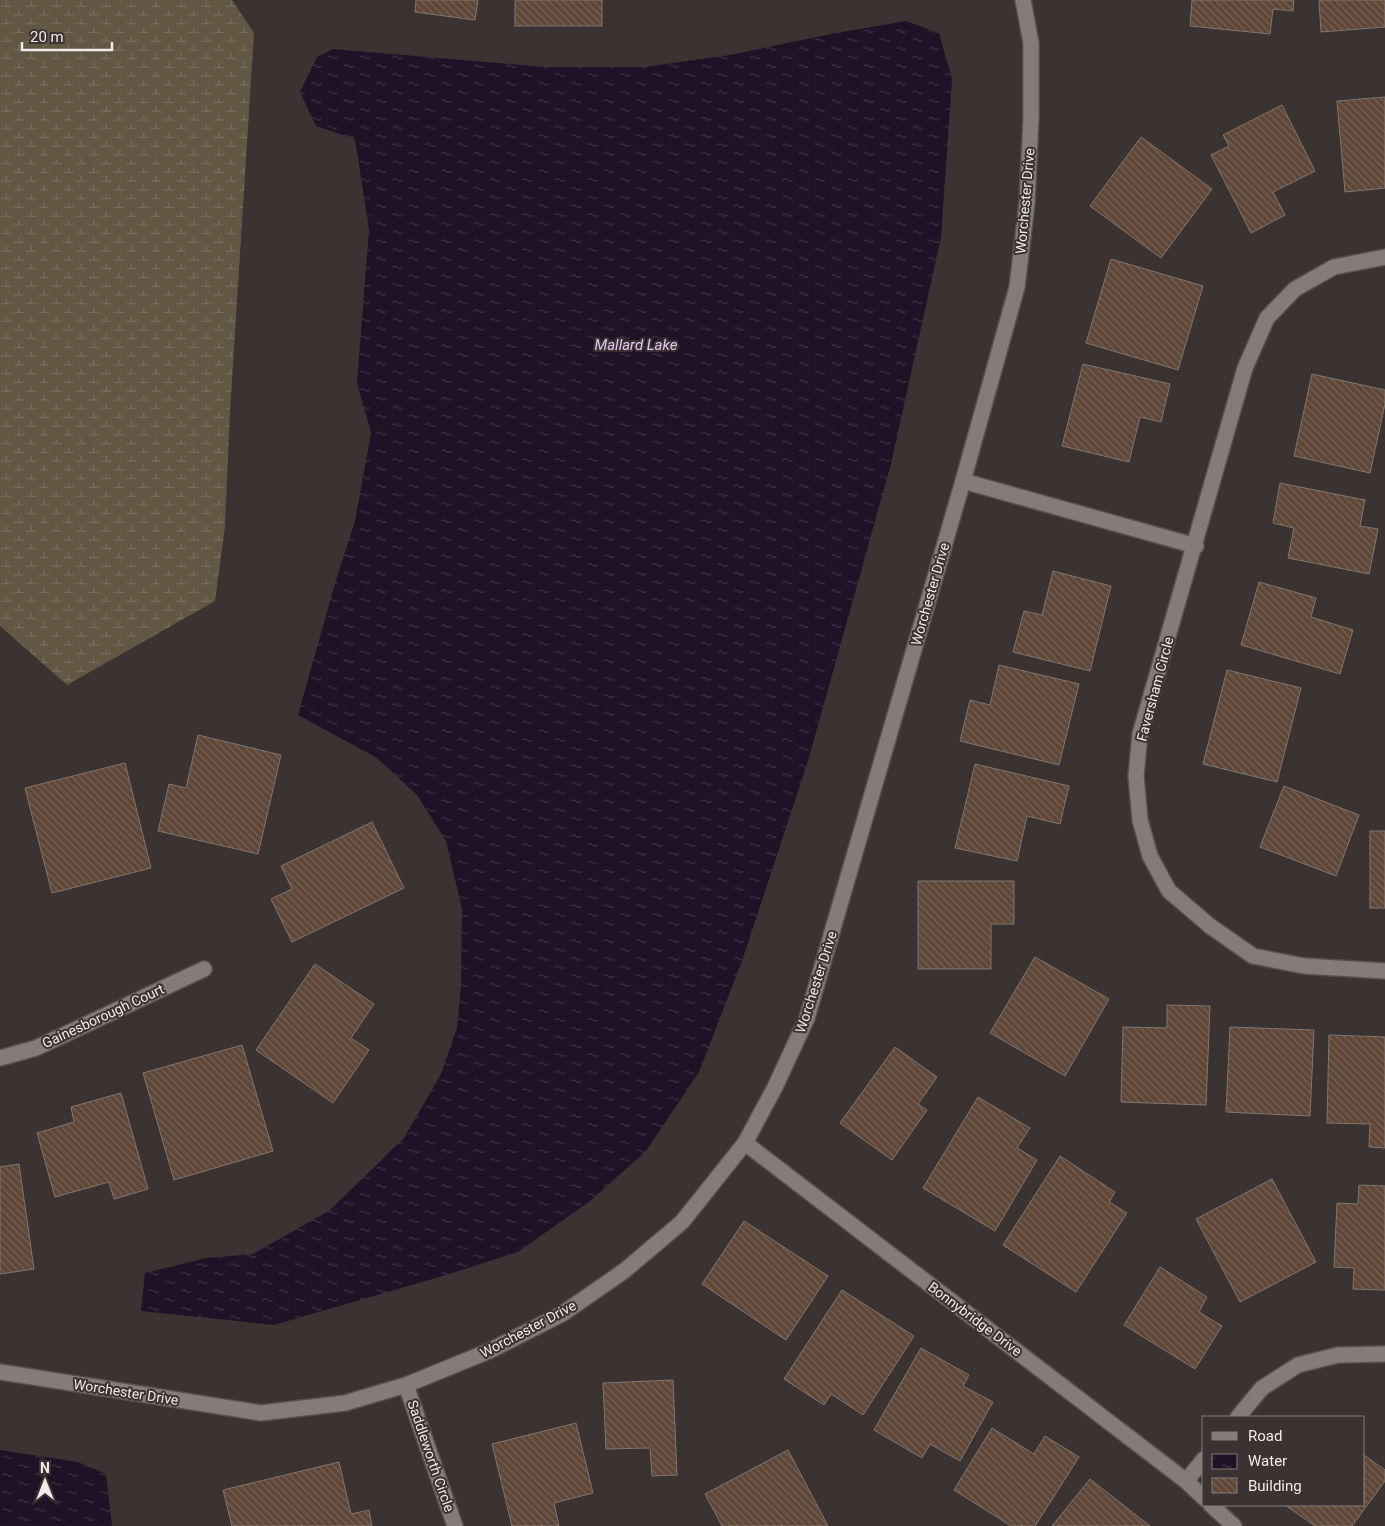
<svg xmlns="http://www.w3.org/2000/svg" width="1385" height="1526" font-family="Roboto,sans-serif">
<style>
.wetland{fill:url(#wetland-marsh)}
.water{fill:url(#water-ripples)}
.building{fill:url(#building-back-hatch);stroke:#7f7772}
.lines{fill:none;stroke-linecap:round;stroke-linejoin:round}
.street-casing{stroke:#585050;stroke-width:18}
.street{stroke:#857b7b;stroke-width:15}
.labels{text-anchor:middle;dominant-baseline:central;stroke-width:4;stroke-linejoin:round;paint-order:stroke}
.street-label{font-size:14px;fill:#f1ebeb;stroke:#3b3232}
.water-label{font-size:15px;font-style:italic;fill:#e2c3f2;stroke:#3b3232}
</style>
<defs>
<pattern id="wetland-marsh" width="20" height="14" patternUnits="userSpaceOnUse" patternTransform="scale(1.25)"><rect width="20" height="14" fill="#625743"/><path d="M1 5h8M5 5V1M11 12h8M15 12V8" fill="none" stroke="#796f5e"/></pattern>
<pattern id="water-ripples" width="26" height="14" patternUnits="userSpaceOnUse" patternTransform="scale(1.25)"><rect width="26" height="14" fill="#1f1226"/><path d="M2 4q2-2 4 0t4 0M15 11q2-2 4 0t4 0" fill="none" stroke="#403546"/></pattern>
<pattern id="building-back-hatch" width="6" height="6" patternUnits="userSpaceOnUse" patternTransform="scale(1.25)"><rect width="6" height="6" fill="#5f4637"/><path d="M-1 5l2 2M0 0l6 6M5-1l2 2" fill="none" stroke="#766154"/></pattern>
</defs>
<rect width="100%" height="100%" fill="#3b3232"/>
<polygon class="wetland" points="0,0 232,0 254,33 230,411 225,526 215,601 67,685 0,626"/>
<g class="water">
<polygon points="906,21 939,33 952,79 941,237 891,464 808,761 742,961 699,1072 646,1151 590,1201 518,1252 446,1275 274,1325 141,1311 145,1273 206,1258 253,1254 330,1210 404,1138 441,1074 457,1028 461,986 462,909 446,841 417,795 377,758 298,715 336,580 355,521 371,433 357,383 369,230 355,139 316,126 300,92 317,57 333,49 545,67 645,67 730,55 836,33"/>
<polygon points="0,1450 78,1462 106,1474 112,1526 0,1526"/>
</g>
<g class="building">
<polygon points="416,0 478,0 475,20 415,12"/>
<rect x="515" y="0" width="87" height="26"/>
<polygon points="1192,0 1294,0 1293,11 1273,9 1270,34 1190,26"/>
<polygon points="1319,0 1385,0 1385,27 1321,32"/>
<polygon points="1385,97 1385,188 1345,192 1337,101"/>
<polygon points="1282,105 1315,171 1273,192 1285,215 1251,233 1211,155 1229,146 1223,135"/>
<polygon points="1141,137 1212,189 1161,258 1090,206"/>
<polygon points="1111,259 1203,286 1178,370 1086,343"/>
<polygon points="1083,364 1170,384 1161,422 1140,417 1129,462 1062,446"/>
<polygon points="1312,374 1385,390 1385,404 1370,473 1294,456"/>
<polygon points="1280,483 1365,500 1360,526 1378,529 1369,574 1288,558 1294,528 1273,523"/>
<polygon points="1053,571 1111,586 1090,671 1013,652 1024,611 1042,615"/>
<polygon points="1259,582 1316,598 1311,617 1353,630 1340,674 1241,645"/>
<polygon points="999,665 1079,684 1059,765 960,741 970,700 990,705"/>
<polygon points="1227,670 1301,688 1277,782 1203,764"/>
<polygon points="198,735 281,755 258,854 158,831 169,784 186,788"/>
<polygon points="125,763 151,868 52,893 25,788"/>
<polygon points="975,764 1069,786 1060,824 1027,816 1017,861 955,848"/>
<polygon points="1284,786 1359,815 1336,876 1260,847"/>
<polygon points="372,822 404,888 292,942 271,899 292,889 281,866"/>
<rect x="1370" y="831" width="15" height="77"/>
<polygon points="918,881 1014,881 1014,924 991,924 991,969 918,969"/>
<polygon points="1035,957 1109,999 1065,1076 990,1033"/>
<polygon points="315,964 374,1004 351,1038 369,1050 333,1103 256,1050"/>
<polygon points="1167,1005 1210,1006 1206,1105 1121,1102 1123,1027 1167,1028"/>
<polygon points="1230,1027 1314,1030 1310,1116 1226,1112"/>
<polygon points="1329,1035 1385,1037 1385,1148 1369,1147 1370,1124 1327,1123"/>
<polygon points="242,1045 273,1151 174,1180 143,1073"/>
<polygon points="895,1047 937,1077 918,1104 927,1110 892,1160 840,1123"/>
<polygon points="121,1093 148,1189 114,1199 109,1182 55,1197 37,1133 74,1122 71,1107"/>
<polygon points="978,1097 1030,1128 1017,1148 1037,1160 995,1231 923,1188"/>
<polygon points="1060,1156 1115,1192 1109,1202 1127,1213 1076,1292 1003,1245"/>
<polygon points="19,1164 34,1269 0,1274 0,1167"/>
<polygon points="1272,1179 1316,1262 1240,1302 1196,1219"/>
<polygon points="1359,1185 1385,1186 1385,1290 1353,1289 1354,1268 1334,1267 1337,1203 1358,1204"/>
<polygon points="744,1221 828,1276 786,1340 702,1284"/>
<polygon points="1160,1267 1207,1297 1199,1312 1222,1326 1195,1369 1124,1325"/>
<polygon points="842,1290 914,1336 863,1415 831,1394 824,1405 784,1379"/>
<polygon points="921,1348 969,1375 963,1386 993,1402 960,1461 930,1444 922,1458 874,1430"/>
<polygon points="673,1380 677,1475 652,1476 650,1448 606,1449 603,1383"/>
<polygon points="576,1423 593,1493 554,1503 559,1526 512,1526 492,1444"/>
<polygon points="992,1428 1034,1454 1045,1436 1079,1457 1035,1526 1011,1526 954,1490"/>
<polygon points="788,1450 828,1526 722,1526 705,1494"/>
<polygon points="1364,1455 1385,1470 1385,1481 1352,1526 1315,1526 1285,1505 1364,1505"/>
<polygon points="339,1462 351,1514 369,1510 372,1526 232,1526 223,1490"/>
<polygon points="1090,1479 1150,1526 1052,1526"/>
</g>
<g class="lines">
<defs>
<g id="street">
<polyline points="1385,257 1334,267 1295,289 1267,318 1245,368 1140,734 1136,776 1140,820 1150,856 1169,891 1210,926 1253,956 1304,966 1385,971"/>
<polyline points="963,481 1196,546"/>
<polyline points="0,1058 36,1048 204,969"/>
<polyline points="745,1143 1186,1481 1204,1498"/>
<polyline points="0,1372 261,1413 345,1403 406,1385 489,1351 562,1314 624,1271 682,1222 745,1143 775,1087 807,1018 963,481 1017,287 1027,203 1031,117 1031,43 1023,0"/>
<polyline points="406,1385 455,1526"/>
<polyline points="1238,1417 1262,1388 1298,1365 1338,1355 1385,1354"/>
<polyline points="1186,1481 1204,1459"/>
<polyline points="1211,1505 1234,1526"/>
</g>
</defs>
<use href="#street" class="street-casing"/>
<use href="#street" class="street"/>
</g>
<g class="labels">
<g class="street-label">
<text transform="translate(1025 201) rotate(-85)">Worchester Drive</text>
<text transform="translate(930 594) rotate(-74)">Worchester Drive</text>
<text transform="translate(1155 689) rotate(-75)">Faversham Circle</text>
<text transform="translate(816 982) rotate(-72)">Worchester Drive</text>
<text transform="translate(103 1016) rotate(-25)">Gainesborough Court</text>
<text transform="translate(975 1319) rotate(37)">Bonnybridge Drive</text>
<text transform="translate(528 1329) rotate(-28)">Worchester Drive</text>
<text transform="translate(126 1392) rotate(9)">Worchester Drive</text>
<text transform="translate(431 1456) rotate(71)">Saddleworth Circle</text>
</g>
<g class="water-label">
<text x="636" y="345">Mallard Lake</text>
</g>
</g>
<rect x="1202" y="1416" width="162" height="90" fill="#3b3232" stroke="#847c7c"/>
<rect x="1212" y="1432" width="25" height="8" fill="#857b7b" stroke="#847c7c"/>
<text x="1248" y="1441" font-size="15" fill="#f1ebeb">Road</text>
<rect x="1212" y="1454" width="25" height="15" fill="url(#water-ripples)" stroke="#847c7c"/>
<text x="1248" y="1466" font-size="15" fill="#f1ebeb">Water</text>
<rect x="1212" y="1478" width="25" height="15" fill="url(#building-back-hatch)" stroke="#847c7c"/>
<text x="1248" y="1491" font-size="15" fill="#f1ebeb">Building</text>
<g transform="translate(45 1481)" stroke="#3b3232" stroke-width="4" paint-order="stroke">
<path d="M0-4L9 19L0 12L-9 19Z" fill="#f1ebeb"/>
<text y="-8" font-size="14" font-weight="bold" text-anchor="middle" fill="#f1ebeb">N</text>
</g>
<path d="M22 42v8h90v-8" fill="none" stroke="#f1ebeb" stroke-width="2.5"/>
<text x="30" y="42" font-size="15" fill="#f1ebeb" stroke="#3b3232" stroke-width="4" paint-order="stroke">20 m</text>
</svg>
